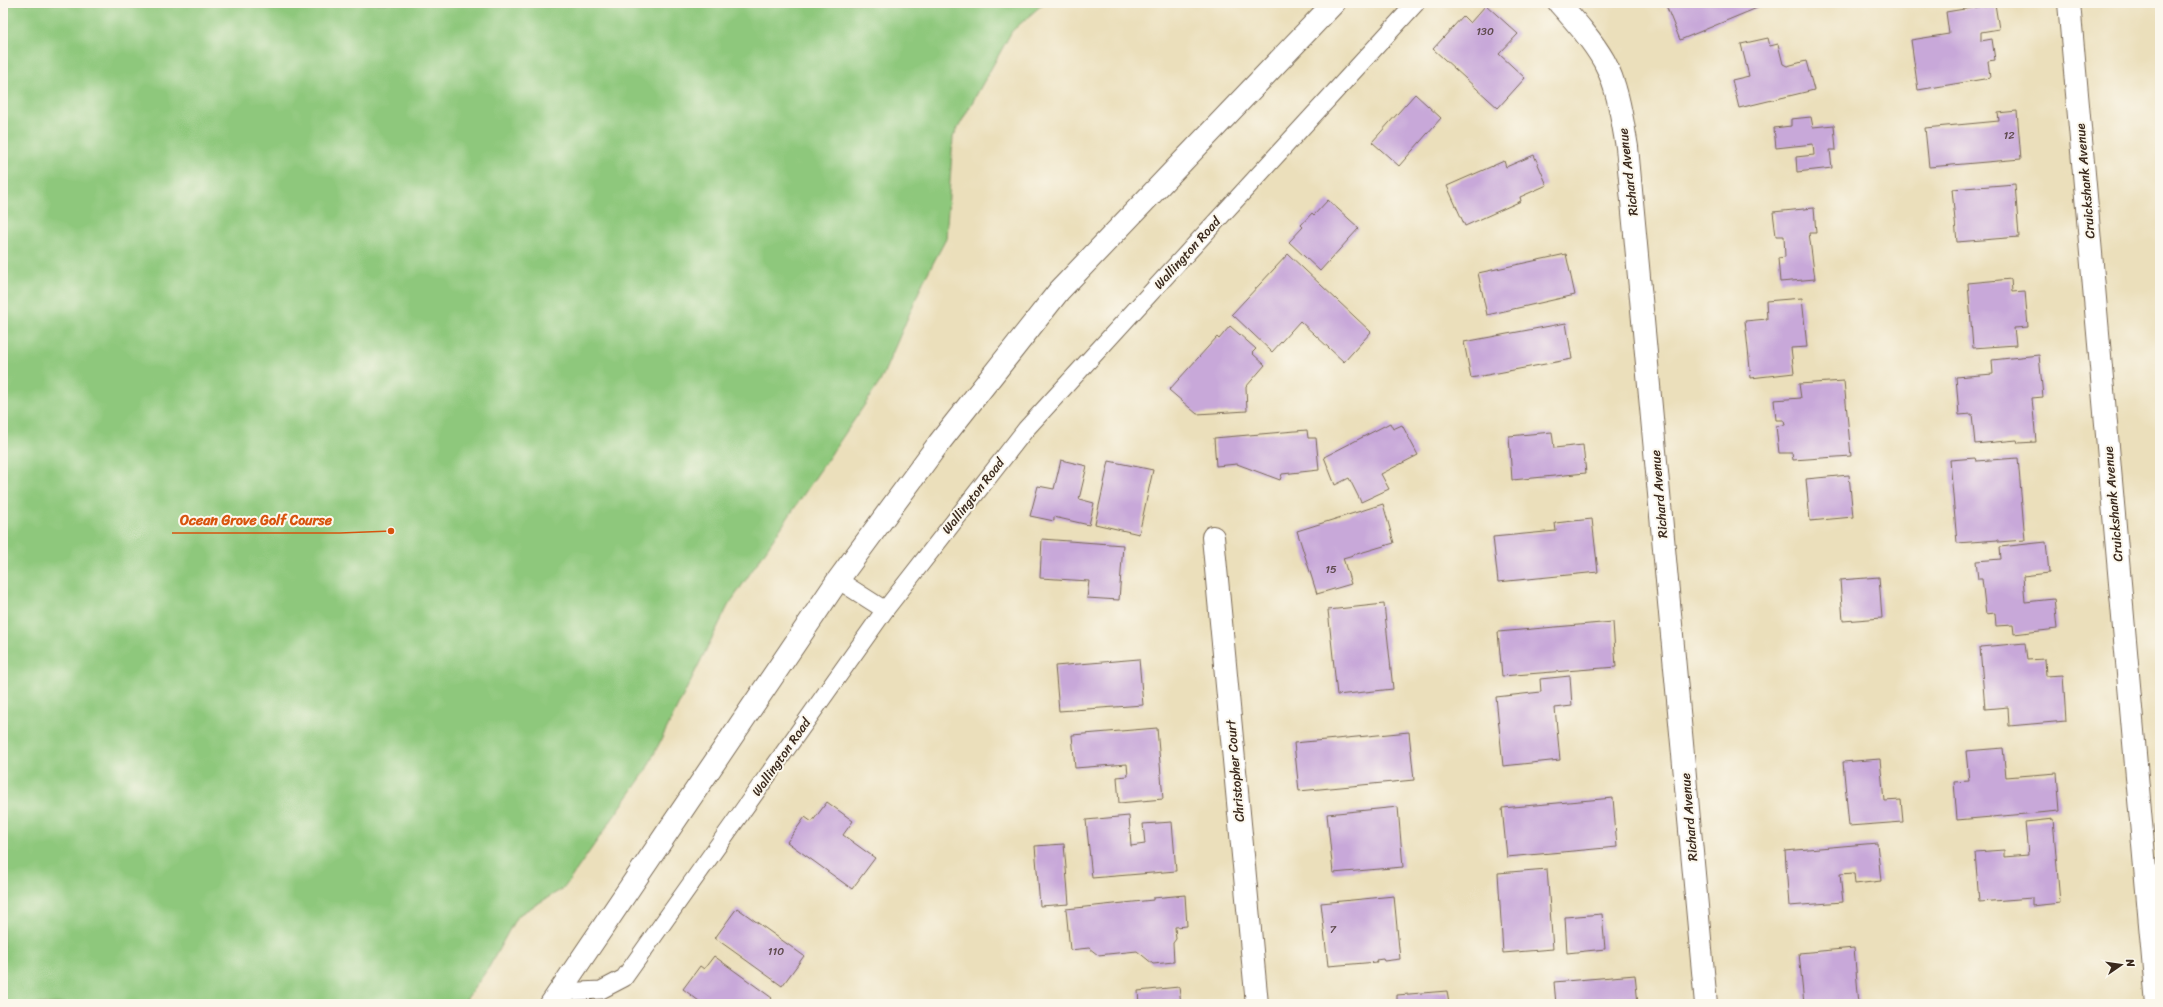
<svg xmlns="http://www.w3.org/2000/svg" width="2163" height="1007" font-family="Sriracha,sans-serif">
<style>
.green{fill:#8ec87c;stroke:#64794d}
.building{fill:#c8a8d9}
.lines{fill:none;stroke-linecap:round;stroke-linejoin:round}
.service-casing{stroke:#796955;stroke-width:19}
.minor-casing{stroke:#796955;stroke-width:24}
.tertiary-casing{stroke:#796955;stroke-width:24}
.service{stroke:#fff;stroke-width:17}
.minor{stroke:#fff;stroke-width:22}
.tertiary{stroke:#fff;stroke-width:22}
.labels{text-anchor:middle;dominant-baseline:central;stroke-width:4;stroke-linejoin:round;paint-order:stroke}
.number-label{font-size:11px;fill:#5e4a4d}
.street-label{font-size:13px;fill:#3b2a1e;stroke:#fbf7ec}
.leader{fill:none;stroke:#d7540e;stroke-width:1.5}
.callout-dot{fill:#d7540e;stroke:#fbf7ec;stroke-width:1.5}
.callout-label{font-size:14px;text-anchor:middle;font-weight:bold;fill:#d7540e;stroke:#fbf7ec;stroke-width:4;stroke-linejoin:round;paint-order:stroke}
</style>
<rect width="100%" height="100%" fill="#fbf7ec"/>
<filter id="ink" filterUnits="userSpaceOnUse"><feTurbulence type="fractalNoise" baseFrequency=".025" numOctaves="2"/><feDisplacementMap in="SourceGraphic" scale="8" xChannelSelector="R" yChannelSelector="G"/><feConvolveMatrix kernelMatrix="1 2 1 2 8 2 1 2 1" color-interpolation-filters="sRGB"/></filter>
<filter id="wash" filterUnits="userSpaceOnUse"><feTurbulence type="fractalNoise" baseFrequency=".012" numOctaves="4" result="noise"/><feDisplacementMap in="SourceGraphic" scale="16" xChannelSelector="R" yChannelSelector="G"/><feGaussianBlur stdDeviation="0.9" result="paint"/><feColorMatrix in="noise" values="0 0 0 0 0 0 0 0 0 0 0 0 0 0 0 0 0 1.4 0 .05"/><feComposite in="paint" operator="in"/></filter>
<g filter="url(#wash)">
<rect width="100%" height="100%" fill="#ebdfbb"/>
<polygon class="green" points="3,3 1044,3 1012,31 953,137 946,239 923,282 880,382 728,606 645,772 564,888 517,916 489,967 463,1004 3,1004"/>
<g id="blocks">
<g class="building">
<polygon points="1665,3 1769,3 1680,40"/>
<polygon points="1995,4 1999,29 1981,32 1981,41 1992,39 1995,60 1988,61 1990,78 1918,90 1911,40 1949,34 1946,12"/>
<polygon points="1486,5 1518,34 1499,54 1525,78 1498,108 1433,49 1463,16 1470,23"/>
<polygon points="1768,38 1770,46 1778,44 1783,64 1787,66 1806,61 1814,90 1739,108 1732,80 1749,76 1741,44"/>
<polygon points="1415,94 1441,118 1399,166 1372,142"/>
<polygon points="2017,111 2021,159 1929,167 1925,128 1999,121 1998,113"/>
<polygon points="1811,117 1813,127 1834,125 1836,150 1830,150 1832,168 1797,172 1796,157 1814,155 1813,144 1776,148 1774,128 1791,126 1791,119"/>
<polygon points="1534,155 1547,185 1520,197 1521,201 1465,226 1447,186 1504,161 1506,167"/>
<polygon points="2015,184 2019,237 1957,242 1952,189"/>
<polygon points="1328,200 1359,228 1320,271 1289,242 1303,227 1301,225 1312,213 1314,215"/>
<polygon points="1814,208 1816,233 1809,233 1815,279 1780,282 1778,258 1785,257 1784,236 1776,236 1773,212"/>
<polygon points="1288,254 1371,332 1344,362 1300,321 1272,352 1232,314"/>
<polygon points="1566,254 1575,295 1487,315 1478,273"/>
<polygon points="2011,279 2012,292 2025,291 2028,327 2014,328 2016,345 1973,348 1968,283"/>
<polygon points="1802,298 1807,347 1791,348 1794,373 1751,378 1745,321 1767,319 1766,301"/>
<polygon points="1566,323 1572,359 1471,378 1464,342"/>
<polygon points="1230,326 1256,349 1252,353 1265,365 1246,387 1247,411 1197,414 1169,390 1217,337 1219,339"/>
<polygon points="2039,355 2043,397 2032,398 2036,442 2018,443 2017,440 1975,444 1972,414 1959,415 1956,377 1993,374 1992,360"/>
<polygon points="1844,381 1851,456 1793,460 1792,453 1779,453 1776,426 1785,425 1784,420 1776,420 1774,400 1801,398 1799,384"/>
<polygon points="1390,423 1393,429 1402,425 1418,455 1381,474 1389,489 1361,502 1349,478 1335,485 1324,457"/>
<polygon points="1307,430 1308,438 1316,438 1319,470 1282,474 1280,480 1237,464 1216,466 1214,438"/>
<polygon points="1552,432 1554,448 1583,445 1586,473 1512,480 1509,436"/>
<polygon points="1975,458 1976,461 2018,458 2025,540 1998,542 1998,540 1957,543 1950,460"/>
<polygon points="1061,460 1087,466 1079,499 1094,503 1089,525 1054,517 1054,521 1030,516 1038,486 1054,489"/>
<polygon points="1109,461 1153,470 1139,534 1095,524"/>
<polygon points="1849,475 1853,517 1810,521 1806,479"/>
<polygon points="1383,504 1394,543 1343,558 1351,584 1317,594 1297,531"/>
<polygon points="1592,519 1598,572 1498,582 1493,537 1556,531 1555,523"/>
<polygon points="1042,539 1123,545 1119,600 1087,598 1089,581 1040,578"/>
<polygon points="2046,542 2049,573 2023,576 2025,602 2054,599 2057,629 2014,634 2013,625 1996,626 1995,613 1986,614 1982,579 1978,579 1976,561 2001,559 2000,547"/>
<polygon points="1879,577 1882,618 1843,621 1840,580"/>
<polygon points="1384,604 1393,689 1337,695 1328,610"/>
<polygon points="1613,622 1616,667 1502,676 1498,632"/>
<polygon points="2025,643 2027,660 2045,659 2046,676 2063,675 2066,721 2009,726 2008,707 1985,709 1980,647"/>
<polygon points="1139,659 1143,705 1059,711 1055,666"/>
<polygon points="1570,676 1572,706 1555,708 1560,760 1503,766 1496,697 1541,692 1540,679"/>
<polygon points="1157,728 1163,799 1119,803 1117,777 1128,776 1127,764 1075,768 1072,735"/>
<polygon points="1409,732 1414,780 1299,791 1294,743"/>
<polygon points="2003,748 2006,777 2057,773 2060,811 1957,820 1954,782 1969,781 1966,751"/>
<polygon points="1880,759 1884,801 1901,800 1903,822 1849,826 1843,762"/>
<polygon points="1613,798 1617,847 1507,857 1502,808"/>
<polygon points="827,802 853,821 843,835 875,858 852,889 787,842 805,817 812,822"/>
<polygon points="1398,807 1403,867 1333,873 1327,814"/>
<polygon points="1129,816 1131,846 1145,844 1143,824 1172,822 1176,871 1092,878 1086,820"/>
<polygon points="2053,819 2060,903 2032,906 2032,898 1979,902 1975,852 2004,850 2004,857 2028,855 2025,822"/>
<polygon points="1877,843 1881,881 1855,884 1854,873 1840,874 1843,902 1789,906 1785,851"/>
<polygon points="1064,844 1069,904 1040,906 1035,846"/>
<polygon points="1547,869 1553,949 1503,953 1498,873"/>
<polygon points="1185,895 1187,926 1175,927 1176,939 1173,943 1174,962 1153,964 1137,951 1098,955 1089,948 1070,950 1066,909 1153,900 1153,898"/>
<polygon points="1394,896 1400,959 1384,961 1383,959 1376,960 1377,962 1328,966 1321,903"/>
<polygon points="737,908 804,956 782,986 715,938"/>
<polygon points="1602,914 1605,949 1567,953 1565,917"/>
<polygon points="1854,948 1859,1004 1804,1004 1799,953"/>
<polygon points="714,956 772,998 768,1004 703,1004 683,989 700,966 704,969"/>
<polygon points="1635,975 1638,1004 1556,1004 1554,982"/>
<polygon points="1179,987 1181,1004 1139,1004 1138,991"/>
<polygon points="1447,991 1449,1004 1397,1004 1397,995"/>
</g>
</g>
</g>
<g filter="url(#ink)">
<use href="#blocks" fill-opacity="0" stroke="#796955" stroke-width="1"/>
<g class="lines">
<defs>
<g id="service">
<polyline points="838,580 885,610"/>
<polyline points="559,992 601,990 624,978 885,610 1026,429 1416,3"/>
</g>
<g id="minor">
<path d="M1559,3C1575,21 1592,40 1604,61C1618,87 1622,119 1627,147L1706,1004"/>
<polyline points="2069,3 2157,1004"/>
<polyline points="1213,537 1257,1004"/>
</g>
<polyline id="tertiary" points="551,1004 838,580 939,443 1059,291 1334,3"/>
</defs>
<use href="#service" class="service-casing"/>
<use href="#minor" class="minor-casing"/>
<use href="#tertiary" class="tertiary-casing"/>
<use href="#service" class="service"/>
<use href="#minor" class="minor"/>
<use href="#tertiary" class="tertiary"/>
</g>
</g>
<g class="labels">
<g class="number-label">
<text x="1485" y="31">130</text>
<text x="2009" y="135">12</text>
<text x="1331" y="569">15</text>
<text x="1333" y="929">7</text>
<text x="776" y="951">110</text>
</g>
<g class="street-label">
<text transform="translate(1628 172) rotate(-97)">Richard Avenue</text>
<text transform="translate(2085 181) rotate(-95)">Cruickshank Avenue</text>
<text transform="translate(1187 253) rotate(-48)">Wallington Road</text>
<text transform="translate(1659 494) rotate(-95)">Richard Avenue</text>
<text transform="translate(973 496) rotate(-52)">Wallington Road</text>
<text transform="translate(2113 504) rotate(-95)">Cruickshank Avenue</text>
<text transform="translate(781 757) rotate(-55)">Wallington Road</text>
<text transform="translate(1235 771) rotate(-95)">Christopher Court</text>
<text transform="translate(1689 817) rotate(-95)">Richard Avenue</text>
</g>
</g>
<path class="leader" d="M391 531L340 533H172"/>
<circle class="callout-dot" cx="391" cy="531" r="4"/>
<g class="callout-label">
<text x="256" y="525">Ocean Grove Golf Course</text>
</g>
<rect width="2163" height="1007" fill="none" stroke="#fbf7ec" stroke-width="16"/>
<g transform="translate(2121 965) rotate(77)" stroke="#fbf7ec" stroke-width="3" paint-order="stroke">
<path d="M0-3L7 15L0 10L-7 15Z" fill="#3b2a1e"/>
<text y="-6" font-size="11" font-weight="bold" text-anchor="middle" fill="#3b2a1e">N</text>
</g>
</svg>
